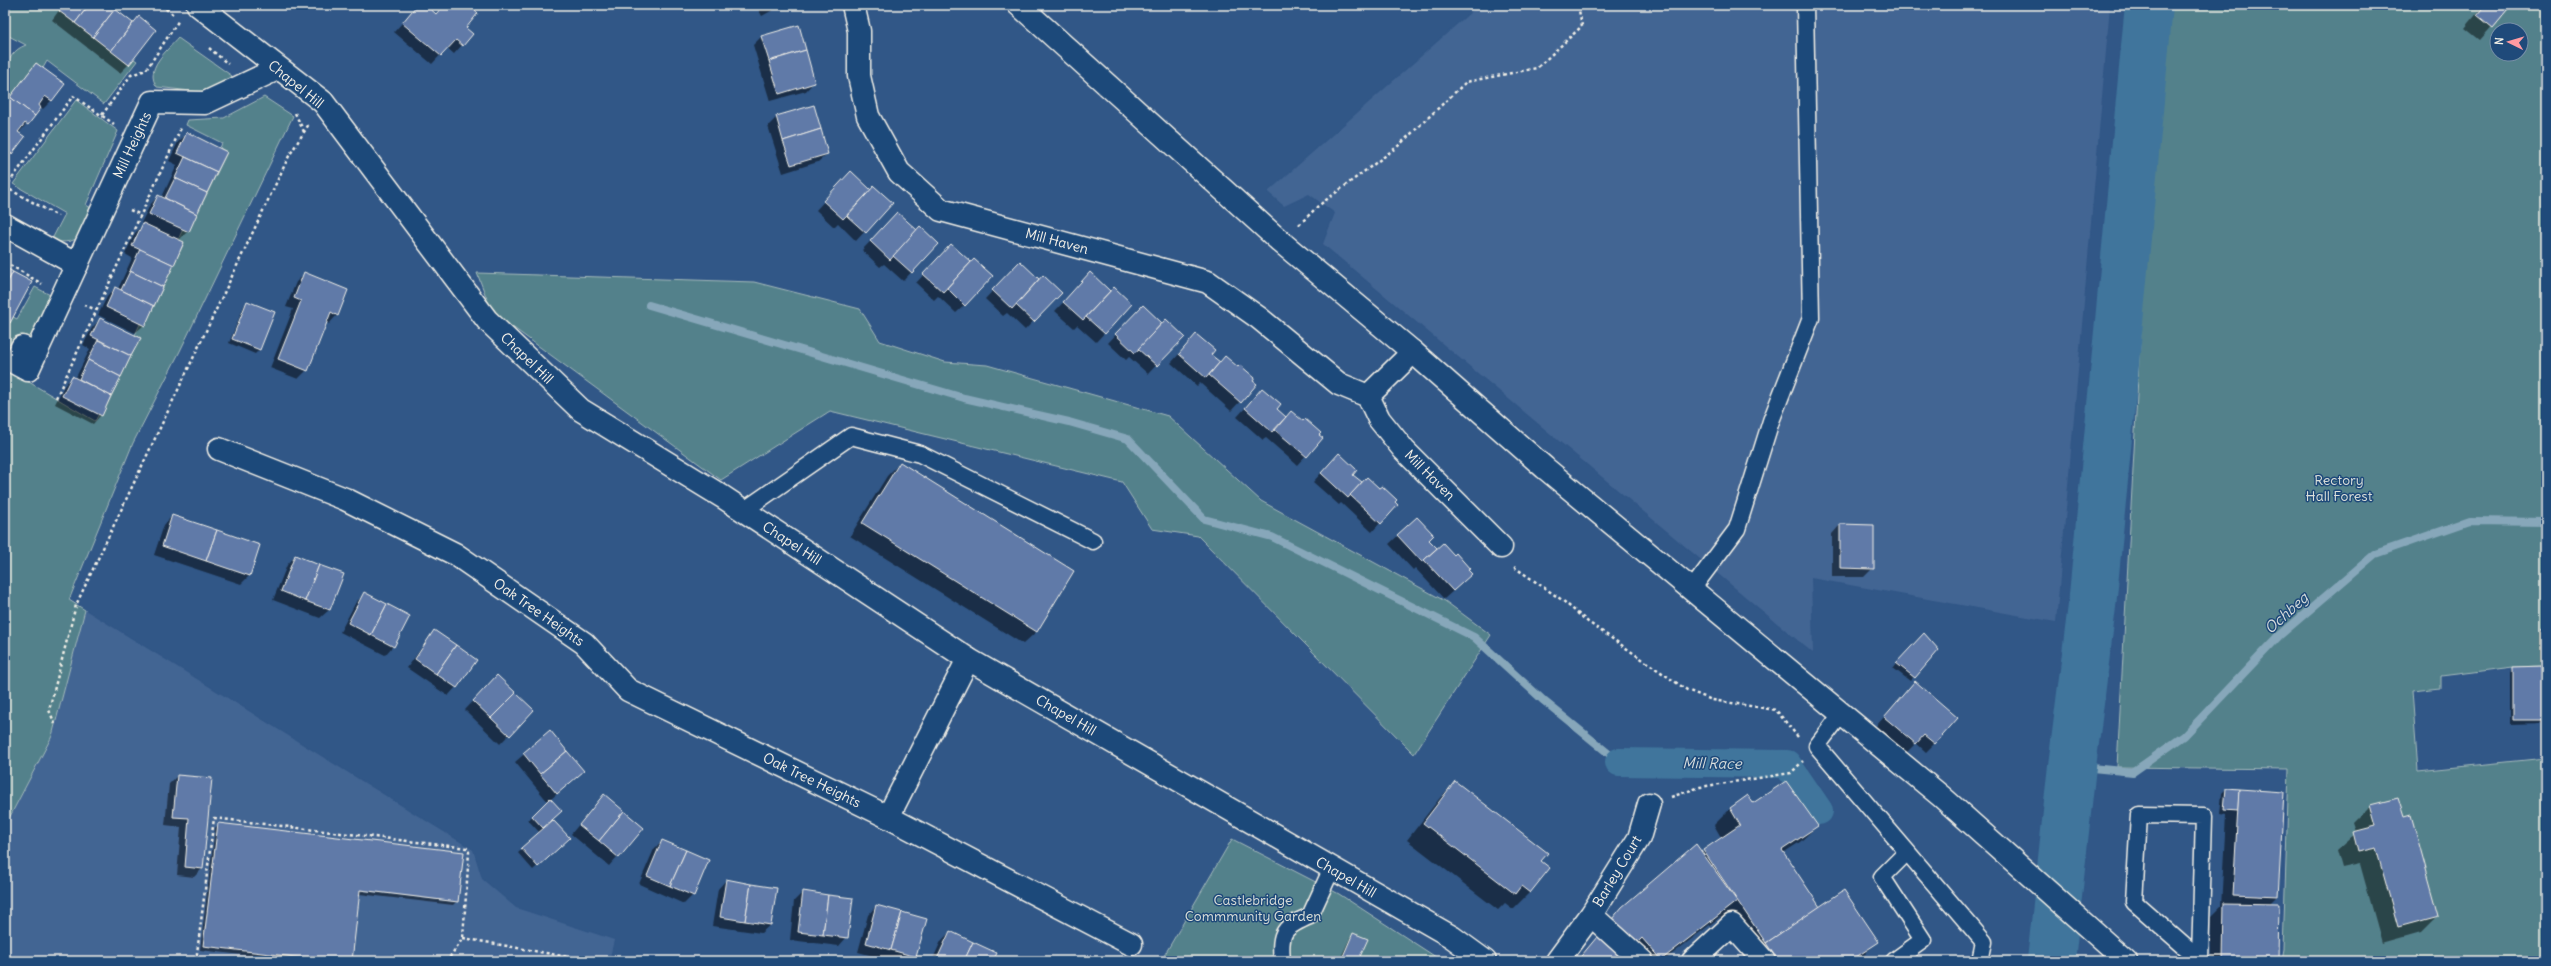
<svg xmlns="http://www.w3.org/2000/svg" width="2551" height="966" font-family="Delius,sans-serif">
<style>
.built{fill:#436593}
.green{fill:#53818b;stroke:#a4b9ba;fill-rule:evenodd}
.shadow{fill:#0007;fill-rule:evenodd}
.lines{fill:none;stroke-linecap:round;stroke-linejoin:round}
.stream{stroke:#87a7ba;stroke-width:8}
.canal{stroke:#3f759c;stroke-width:28}
.river{stroke:#3f759c;stroke-width:48}
.building{fill:#607aa8;stroke:#f4f1e8}
.lane-casing{stroke:#f4f1e8;stroke-width:19}
.street-casing{stroke:#f4f1e8;stroke-width:25}
.secondary-casing{stroke:#f4f1e8;stroke-width:25}
.path{stroke:#f4f1e8;stroke-width:2.5;stroke-dasharray:3 3;stroke-linecap:butt}
.lane{stroke:#1f4a7a;stroke-width:16}
.street{stroke:#1f4a7a;stroke-width:22}
.secondary{stroke:#1f4a7a;stroke-width:22}
.labels{text-anchor:middle;dominant-baseline:central;stroke-width:3;stroke-linejoin:round;paint-order:stroke}
.street-label{font-size:14px;fill:#f4f1e8;stroke:#1f4a7a}
.park-label{font-size:14px;fill:#dce0da;stroke:#1f4a7a}
.water-label{font-size:15px;font-style:italic;fill:#d9dedd;stroke:#1f4a7a}
</style>
<rect width="100%" height="100%" fill="#315787"/>
<filter id="ink" filterUnits="userSpaceOnUse"><feTurbulence type="fractalNoise" baseFrequency=".025" numOctaves="2"/><feDisplacementMap in="SourceGraphic" scale="8" xChannelSelector="R" yChannelSelector="G"/><feConvolveMatrix kernelMatrix="1 2 1 2 8 2 1 2 1" color-interpolation-filters="sRGB"/></filter>
<g filter="url(#ink)">
<g class="built">
<polygon points="1479,5 2110,5 2056,622 1811,578 1813,653 1323,244 1335,213 1309,194 1284,206 1268,192"/>
<polygon points="85,610 473,850 482,879 516,908 614,940 609,961 5,961 5,826 52,736"/>
</g>
<g class="green">
<path d="M5,5H62L63,7L60,12L129,65L134,59L137,61L104,104L47,61L43,68L36,63L5,104C5,83 1,54 26,45L5,34Z"/>
<path d="M2167,5H2485L2477,15L2493,28L2512,5H2546V627H2543V666L2513,667L2441,676V688L2412,691L2418,771L2546,758V961H2281L2283,950L2289,769L2117,767L2139,358ZM2497,30H2521V54H2497Z"/>
<path d="M178,38L232,76L223,87L199,92L157,87C144,69 166,52 178,38Z"/>
<polygon points="264,97 293,116 180,351 133,443 69,600 85,610 52,736 5,826 5,368 95,421 99,414 102,415 140,338 135,335 140,324 145,325 184,243 178,240 183,229 189,231 227,152 220,148 222,143 186,125 188,120 224,118"/>
<path d="M76,100L118,131L86,205L93,209C81,235 82,245 51,241L65,214L13,184Z"/>
<polygon points="477,273 754,282 860,309 880,341 945,362 987,365 1168,416 1261,501 1445,601 1491,635 1414,754 1198,536 1152,529 1122,482 830,411 721,480 492,312"/>
<polygon points="35,287 52,296 32,340 14,341 5,356 5,320 10,323 13,317 17,319"/>
<polygon points="1232,839 1339,894 1442,961 1161,961"/>
</g>
<g class="shadow">
<polygon points="63,5 108,5 132,24 139,17 129,64 120,73 52,20"/>
<polygon points="418,5 424,5 435,15 444,5 467,5 464,28 471,35 454,54 447,48 432,64 394,32"/>
<polygon points="756,5 782,5 762,16"/>
<polygon points="2484,5 2511,5 2480,40 2465,28"/>
<polygon points="762,36 814,82 806,91 770,101 753,45"/>
<polygon points="37,64 63,84 51,101 43,109 40,107 19,133 11,153 5,159 5,103"/>
<polygon points="777,117 827,154 818,162 783,173 768,126"/>
<polygon points="187,134 225,152 188,231 178,241 144,325 135,333 98,315 107,297 115,288 118,289 132,258 125,254 135,233 144,224 141,223 150,205 158,196 162,197 177,165 169,161 178,142"/>
<polygon points="843,181 870,191 891,203 856,241 838,223 834,227 816,210"/>
<polygon points="889,222 917,231 938,244 903,281 884,264 880,267 862,250"/>
<polygon points="951,245 970,264 965,305 956,313 938,296 934,300 916,283"/>
<polygon points="1020,262 1039,280 1060,293 1025,330 1007,313 1003,316 985,299"/>
<polygon points="5,268 9,322 5,326"/>
<polygon points="305,274 337,315 329,324 326,322 307,370 298,379 270,368 293,309 286,307 296,282"/>
<polygon points="1090,274 1110,292 1131,304 1096,342 1077,325 1074,328 1055,311"/>
<polygon points="248,302 274,312 259,350 255,354 229,343 244,306"/>
<polygon points="1143,306 1162,324 1183,337 1148,374 1129,357 1126,360 1108,343"/>
<polygon points="100,319 139,338 101,415 93,424 55,404 64,386 72,377 75,379 90,349 83,345 92,328"/>
<polygon points="1196,335 1210,355 1220,363 1256,384 1231,411 1200,383 1197,386 1171,363"/>
<polygon points="1262,389 1275,409 1286,418 1291,412 1319,433 1317,435 1322,438 1297,465 1266,438 1263,440 1237,417"/>
<polygon points="900,463 1073,572 1036,632 1023,644 850,536 887,476"/>
<polygon points="1330,463 1352,475 1362,484 1380,523 1372,532 1341,503 1339,505 1313,482"/>
<polygon points="172,516 249,576 241,584 154,555 164,525"/>
<polygon points="1417,518 1428,540 1437,550 1467,571 1462,583 1444,599 1415,568 1413,570 1389,544"/>
<polygon points="1840,525 1873,568 1864,577 1832,577 1832,534"/>
<polygon points="295,556 342,575 329,610 320,618 273,600 287,565"/>
<polygon points="365,594 393,646 385,655 340,632 356,602"/>
<polygon points="2544,628 2546,628 2546,723 2510,724 2510,672 2514,668 2540,667 2540,632"/>
<polygon points="434,631 456,687 448,696 407,668"/>
<polygon points="1924,634 1938,650 1910,681 1893,668"/>
<polygon points="497,676 533,710 500,744 465,710"/>
<polygon points="1915,682 1935,743 1926,752 1916,743 1907,752 1876,726"/>
<polygon points="550,732 583,771 550,800 552,820 568,838 533,870 518,853 540,833 528,820 548,802 515,762"/>
<polygon points="177,776 211,779 202,869 194,877 177,875 181,827 165,825 169,784"/>
<polygon points="1455,782 1540,861 1529,893 1513,909 1505,903 1498,910 1407,840 1439,799"/>
<polygon points="2226,789 2283,793 2277,897 2269,905 2277,961 2211,961 2211,917 2221,907 2226,815 2220,814 2222,793"/>
<polygon points="1748,797 1753,804 1817,826 1800,842 1783,853 1820,908 1877,941 1865,954 1855,961 1749,959 1720,917 1663,961 1632,961 1625,954 1618,961 1576,961 1623,908 1722,839 1714,825 1730,809"/>
<polygon points="596,804 643,828 609,866 571,834"/>
<polygon points="2371,806 2437,916 2421,932 2382,943 2360,864 2342,868 2337,850 2357,832 2354,823"/>
<path d="M219,824L463,853L457,901L453,905L359,894L351,961H294L200,950L215,828ZM355,888L455,900V902L355,890Z"/>
<polygon points="662,841 693,895 684,904 639,884 654,849"/>
<polygon points="726,880 770,925 761,933 712,926 718,889"/>
<polygon points="803,892 847,937 839,946 790,940 794,901"/>
<polygon points="876,906 916,956 911,961 892,961 858,952 868,915"/>
<polygon points="950,932 992,961 932,961 941,941"/>
<polygon points="1354,934 1357,961 1339,961 1350,938"/>
<polygon points="1391,958 1398,961 1388,961"/>
</g>
<g class="lines">
<g class="stream">
<polyline points="649,305 964,398 1069,422 1128,439 1204,519 1272,537 1474,637 1544,701 1619,762"/>
<polyline points="2072,766 2133,772 2184,736 2279,636 2375,554 2470,521 2546,522"/>
</g>
<polyline class="canal" points="1619,762 1787,764 1819,811"/>
<polyline class="river" points="2051,961 2072,766 2092,606 2149,5"/>
</g>
<g class="building">
<polygon points="64,5 89,5 75,23 59,11"/>
<polygon points="89,5 110,5 115,9 93,37 75,23"/>
<polygon points="417,5 426,5 436,14 444,5 469,5 478,13 466,28 473,34 463,46 456,40 441,56 402,23"/>
<polygon points="2485,5 2512,5 2493,28 2477,15"/>
<polygon points="115,9 133,23 111,51 93,37"/>
<polygon points="139,16 156,30 129,65 111,51"/>
<polygon points="799,25 806,50 769,61 761,36"/>
<polygon points="806,50 815,83 779,94 769,61"/>
<polygon points="36,63 65,84 52,101 45,96 39,105 41,108 35,116 10,97"/>
<polygon points="10,97 35,116 28,125 25,123 18,132 25,137 12,154 5,149 5,104"/>
<polygon points="814,105 821,129 783,141 776,116"/>
<polygon points="821,129 828,154 791,165 783,141"/>
<polygon points="187,132 227,152 217,172 177,153"/>
<polygon points="185,157 217,172 207,193 175,178"/>
<polygon points="851,171 871,190 843,219 823,201"/>
<polygon points="175,178 207,193 197,214 165,198"/>
<polygon points="874,186 893,203 866,233 847,216"/>
<polygon points="158,195 197,214 189,232 149,214"/>
<polygon points="897,212 917,230 890,260 870,241"/>
<polygon points="143,223 184,242 174,265 132,246"/>
<polygon points="920,226 939,244 912,273 893,256"/>
<polygon points="951,244 971,262 943,292 923,274"/>
<polygon points="140,249 174,265 163,287 130,271"/>
<polygon points="974,259 993,276 965,306 947,288"/>
<polygon points="1020,261 1039,279 1012,309 992,290"/>
<polygon points="5,267 13,272 5,287"/>
<polygon points="130,271 163,287 154,306 121,290"/>
<polygon points="13,272 32,282 10,323 5,320 5,287"/>
<polygon points="304,272 348,290 338,316 331,312 308,371 278,359 301,301 294,298"/>
<polygon points="1090,272 1110,291 1083,320 1063,302"/>
<polygon points="1043,275 1062,293 1034,322 1016,305"/>
<polygon points="115,287 154,306 145,326 106,307"/>
<polygon points="1114,287 1132,304 1105,334 1086,317"/>
<polygon points="247,301 275,312 260,350 232,339"/>
<polygon points="1143,305 1162,323 1135,353 1115,334"/>
<polygon points="100,318 141,338 131,356 91,336"/>
<polygon points="1166,319 1185,337 1157,366 1138,349"/>
<polygon points="1196,334 1215,350 1211,355 1220,362 1206,378 1179,354"/>
<polygon points="98,340 131,356 121,377 88,360"/>
<polygon points="1225,356 1238,367 1240,365 1255,378 1253,381 1257,384 1241,403 1209,375"/>
<polygon points="88,360 121,377 111,396 79,379"/>
<polygon points="72,376 111,396 102,416 62,396"/>
<polygon points="1262,388 1281,404 1277,409 1286,417 1272,432 1245,408"/>
<polygon points="1291,411 1303,421 1305,419 1321,433 1319,435 1323,438 1307,457 1275,430"/>
<polygon points="1339,453 1357,470 1353,475 1362,482 1348,498 1321,473"/>
<polygon points="900,462 1074,571 1037,632 862,523"/>
<polygon points="1367,477 1379,488 1382,486 1397,500 1395,502 1398,505 1381,524 1350,495"/>
<polygon points="172,515 217,530 206,561 162,546"/>
<polygon points="1417,517 1434,535 1429,540 1437,548 1422,562 1397,535"/>
<polygon points="1840,524 1874,525 1874,569 1840,568"/>
<polygon points="217,530 260,545 250,576 206,561"/>
<polygon points="1443,543 1454,555 1456,553 1470,569 1468,570 1472,574 1453,591 1424,560"/>
<polygon points="295,555 319,565 305,601 281,591"/>
<polygon points="319,565 344,574 330,610 305,601"/>
<polygon points="364,592 387,604 371,635 348,623"/>
<polygon points="387,604 410,616 394,647 371,635"/>
<polygon points="2543,627 2546,627 2546,720 2513,720 2513,667 2543,666"/>
<polygon points="434,630 456,645 436,674 415,659"/>
<polygon points="1924,633 1939,650 1915,678 1896,663"/>
<polygon points="456,645 477,660 457,688 436,674"/>
<polygon points="497,675 516,693 491,718 473,701"/>
<polygon points="1915,681 1958,718 1935,744 1924,735 1916,744 1884,717"/>
<polygon points="516,693 534,710 510,736 491,718"/>
<polygon points="550,730 567,751 540,774 523,753"/>
<polygon points="567,751 584,771 557,794 540,774"/>
<polygon points="177,775 212,778 203,869 185,867 189,818 173,817"/>
<polygon points="1455,781 1548,853 1541,861 1550,868 1530,893 1521,886 1515,894 1423,823"/>
<polygon points="1786,781 1818,826 1782,850 1820,907 1766,943 1703,850 1740,825 1730,808 1748,795 1753,803"/>
<polygon points="2226,788 2239,789 2238,811 2224,810"/>
<polygon points="2239,789 2284,792 2278,897 2233,895"/>
<polygon points="604,794 624,811 599,841 579,825"/>
<polygon points="550,798 562,811 543,828 532,816"/>
<polygon points="2398,798 2404,817 2411,815 2439,916 2398,927 2376,848 2358,852 2353,832 2376,826 2370,805"/>
<polygon points="624,811 644,828 619,858 599,841"/>
<polygon points="553,820 570,838 538,867 521,848"/>
<polygon points="218,823 464,852 458,902 360,890 352,961 329,961 203,946"/>
<polygon points="662,840 686,850 670,886 647,876"/>
<polygon points="1696,844 1737,901 1661,960 1642,938 1619,961 1577,961 1622,907"/>
<polygon points="686,850 709,860 694,896 670,886"/>
<polygon points="726,879 751,884 745,921 720,917"/>
<polygon points="751,884 777,888 771,925 745,921"/>
<polygon points="1844,890 1879,942 1850,961 1778,961 1766,943"/>
<polygon points="803,891 828,895 823,935 798,932"/>
<polygon points="828,895 853,898 848,938 823,935"/>
<polygon points="2224,903 2279,904 2278,961 2223,961"/>
<polygon points="876,905 902,912 891,950 866,943"/>
<polygon points="902,912 927,919 916,957 891,950"/>
<polygon points="950,931 973,942 964,961 936,961"/>
<polygon points="1353,933 1368,939 1358,961 1341,961"/>
<polygon points="973,942 997,953 993,961 964,961"/>
</g>
<g class="lines">
<defs>
<g id="lane">
<polyline points="743,511 851,436 920,454 1093,541"/>
<polyline points="1692,589 1737,529 1771,421 1811,318 1805,5"/>
<polyline points="1842,713 1817,746 1984,942 1980,961"/>
<path d="M1282,961C1279,931 1284,927 1310,916L1332,868"/>
<polyline points="1894,961 1923,940 1882,877 1907,852"/>
<polyline points="2200,961 2200,960 2204,816 2139,815 2134,902 2200,960"/>
</g>
<g id="street">
<polyline points="853,5 859,31 859,76 868,116 899,172 941,210 1208,282 1259,318 1339,384 1368,396 1379,419 1404,450 1501,547"/>
<polyline points="5,225 77,265"/>
<polyline points="35,353 22,347 15,363 28,370 152,102 205,103 277,69"/>
<polyline points="1368,396 1413,352"/>
<polyline points="219,449 345,499 455,554 584,643 628,690 888,817 1131,944"/>
<polyline points="888,817 968,659"/>
<polyline points="1591,915 1642,961"/>
<polyline points="1557,961 1591,915 1639,838 1649,804"/>
<polyline points="1693,961 1732,925 1764,961"/>
</g>
<g id="secondary">
<polyline points="198,5 323,102 487,320 581,410 723,497 968,659 1452,937 1485,961"/>
<polyline points="1019,5 1281,242 1413,352 1545,468 1942,797 2126,961"/>
</g>
</defs>
<use href="#lane" class="lane-casing"/>
<use href="#street" class="street-casing"/>
<use href="#secondary" class="secondary-casing"/>
<g class="path">
<polyline points="161,5 175,16"/>
<polyline points="209,48 228,64"/>
<polyline points="295,113 304,132"/>
<polyline points="102,115 131,75 146,70 179,20"/>
<polyline points="5,187 58,216"/>
<polyline points="5,188 73,96 114,124"/>
<polyline points="130,210 141,215"/>
<polyline points="1299,225 1318,206 1397,147 1466,82 1537,68 1582,26 1578,5"/>
<polyline points="5,262 42,284"/>
<polyline points="84,305 97,310"/>
<polyline points="56,398 181,128"/>
<polyline points="1514,567 1562,600 1588,622 1687,690 1712,700 1776,710 1798,737"/>
<polyline points="55,724 49,710 76,605 289,156 309,124"/>
<polyline points="1671,797 1700,787 1791,773 1803,761"/>
<polyline points="463,938 573,958"/>
<polyline points="196,961 214,818 467,848 469,852 463,938 447,961"/>
</g>
<use href="#lane" class="lane"/>
<use href="#street" class="street"/>
<use href="#secondary" class="secondary"/>
</g>
</g>
<g class="labels">
<g class="street-label">
<text transform="translate(296 84) rotate(39)">Chapel Hill</text>
<text transform="translate(132 145) rotate(-65)">Mill Heights</text>
<text transform="translate(1057 241) rotate(15)">Mill Haven</text>
<text transform="translate(527 358) rotate(44)">Chapel Hill</text>
<text transform="translate(1430 475) rotate(45)">Mill Haven</text>
<text transform="translate(792 543) rotate(33)">Chapel Hill</text>
<text transform="translate(539 612) rotate(35)">Oak Tree Heights</text>
<text transform="translate(1066 715) rotate(30)">Chapel Hill</text>
<text transform="translate(812 780) rotate(26)">Oak Tree Heights</text>
<text transform="translate(1617 871) rotate(-59)">Barley Court</text>
<text transform="translate(1346 877) rotate(30)">Chapel Hill</text>
</g>
<g class="park-label">
<text x="2339" y="480">Rectory<tspan x="2339" dy="16">Hall Forest</tspan></text>
<text x="1253" y="900">Castlebridge<tspan x="1253" dy="16">Commmunity Garden</tspan></text>
</g>
<g class="water-label">
<text transform="translate(2286 613) rotate(-42)">Ochbeg</text>
<text transform="translate(1712 763) rotate(1)">Mill Race</text>
</g>
</g>
<rect width="2551" height="966" fill="none" stroke="#1f4a7a" stroke-width="20"/>
<rect x="10" y="10" width="2531" height="946" fill="none" stroke="#f4f1e8" stroke-width="1.5" filter="url(#ink)"/>
<g transform="translate(2509 42) rotate(275)"><circle r="19" fill="#1f4a7a" stroke="#748da6"/>
<path d="M0-3L7 15L0 10L-7 15Z" fill="#ff9aa2"/>
<text y="-6" font-size="11" font-weight="bold" text-anchor="middle" fill="#f4f1e8">N</text>
</g>
</svg>
